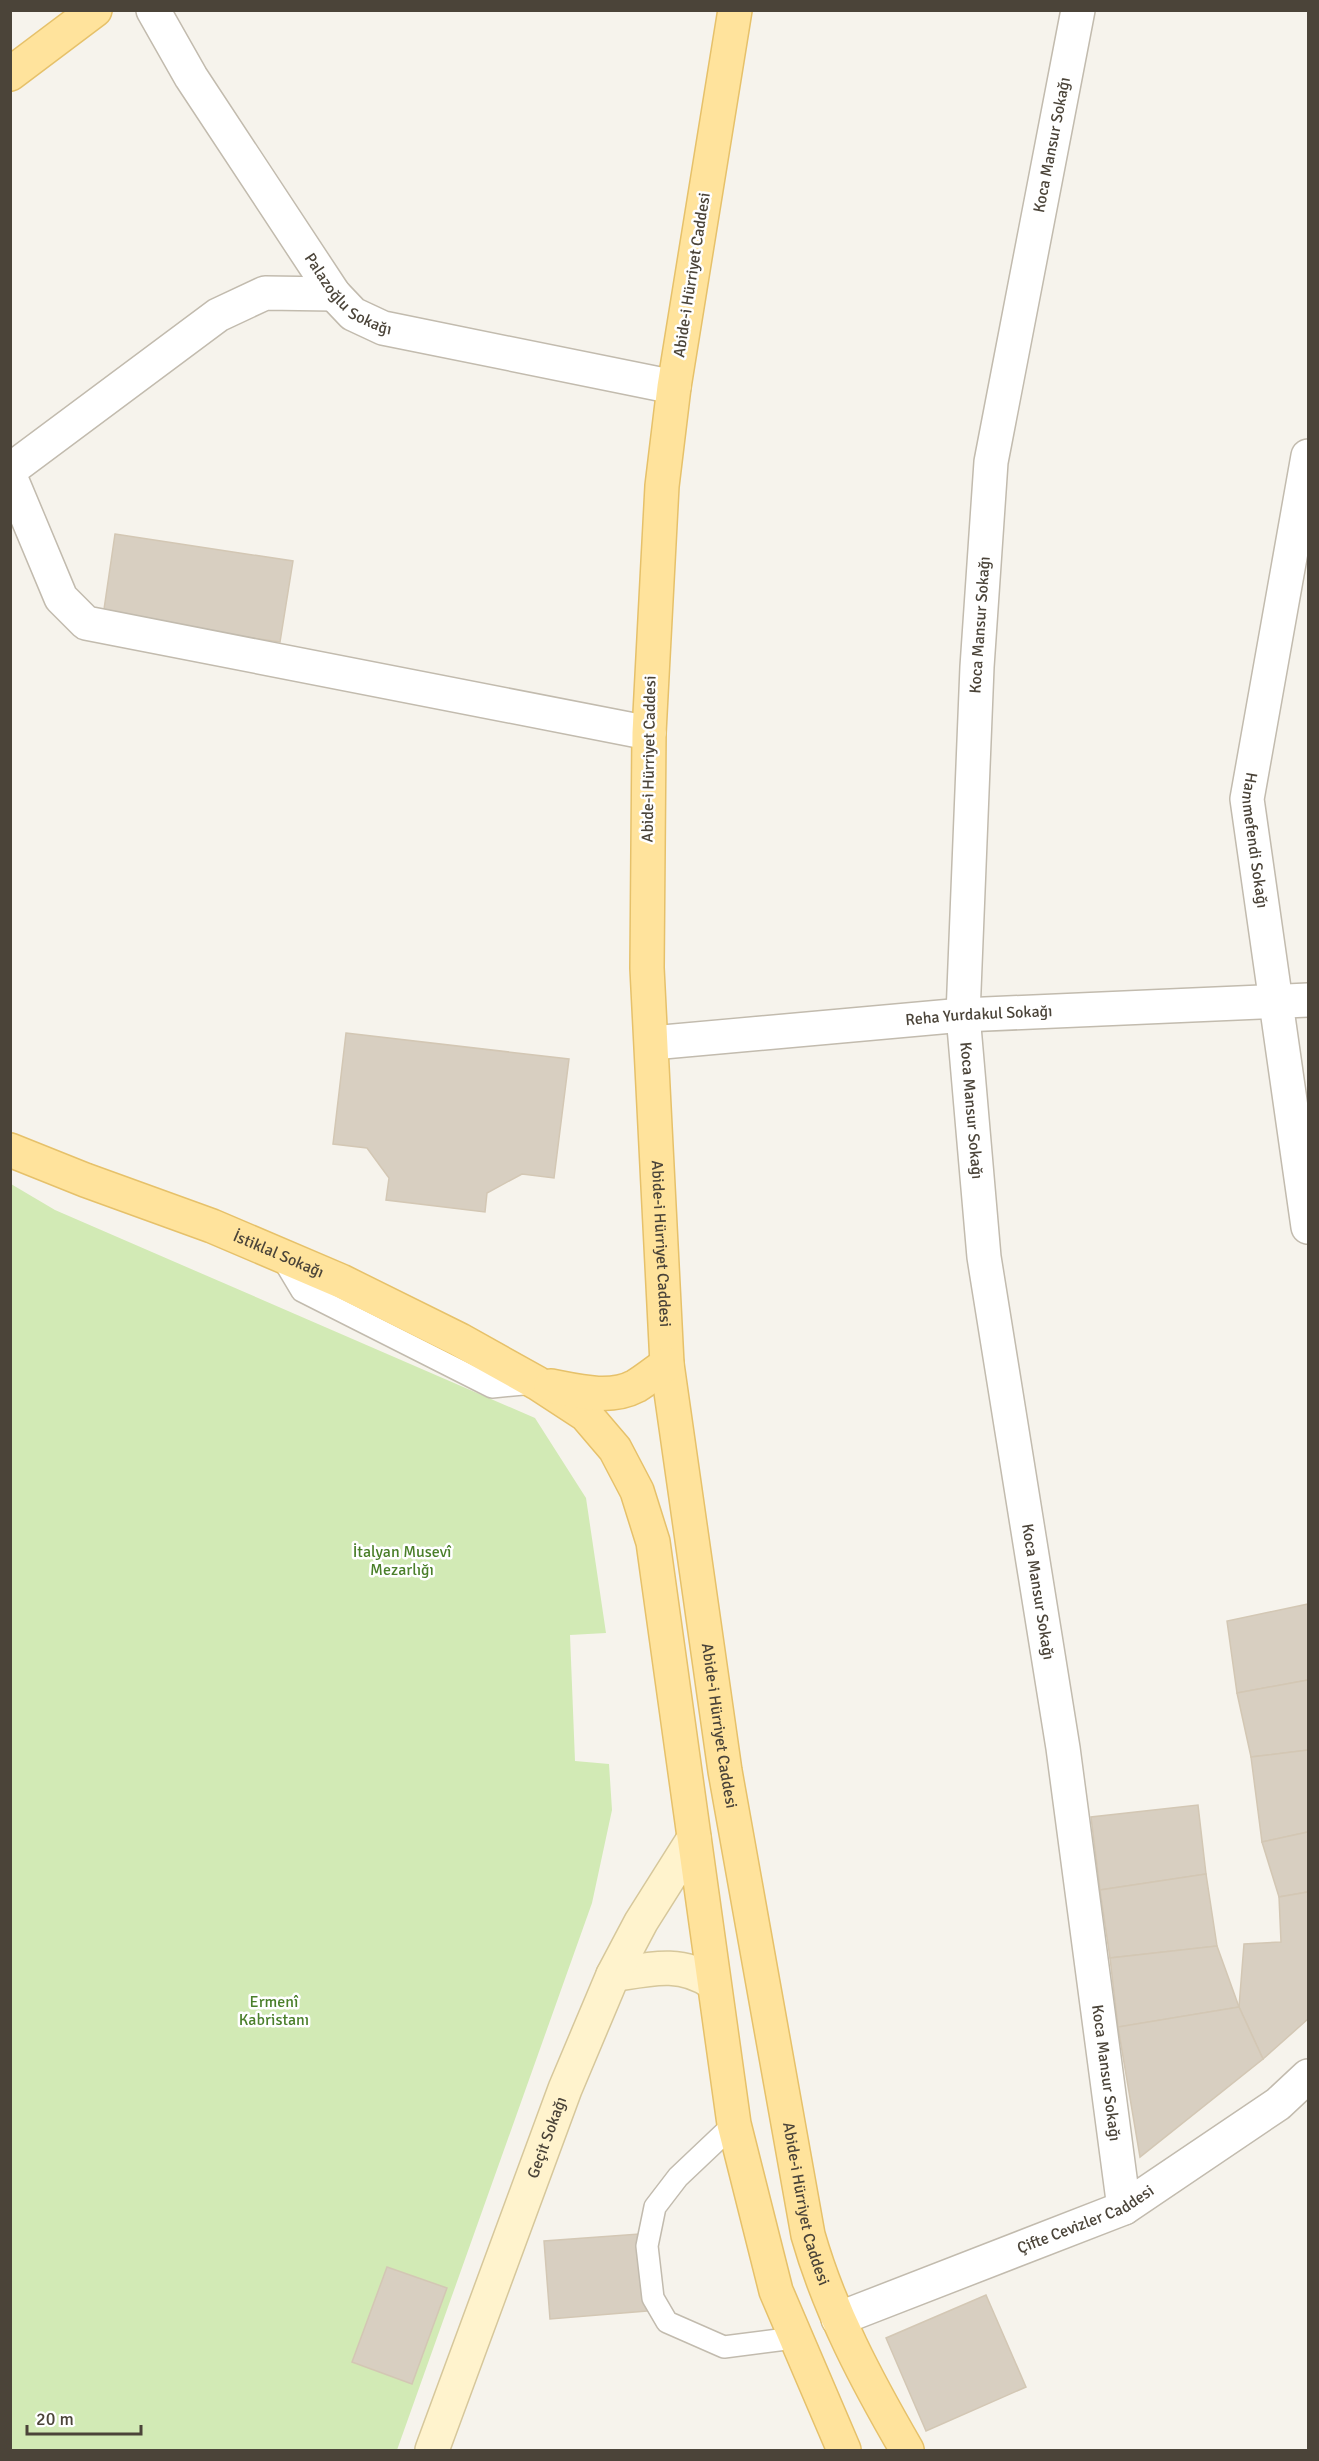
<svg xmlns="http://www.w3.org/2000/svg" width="1319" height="2461" font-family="Signika,sans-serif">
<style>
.green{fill:#d2eab5}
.building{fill:#d8cfc1;stroke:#d3c7b4;stroke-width:1.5}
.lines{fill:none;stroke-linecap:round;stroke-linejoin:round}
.service-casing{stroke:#c2bbae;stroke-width:24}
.minor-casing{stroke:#c2bbae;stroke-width:36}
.tertiary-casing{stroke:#c2bbae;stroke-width:36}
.secondary-casing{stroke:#d6c79b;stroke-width:36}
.primary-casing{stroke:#e6c16a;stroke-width:36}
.service{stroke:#fff;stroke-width:21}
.minor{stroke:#fff;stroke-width:33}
.tertiary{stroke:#fff;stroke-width:33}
.secondary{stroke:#fff3cd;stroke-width:33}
.primary{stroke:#ffe39c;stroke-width:33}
.labels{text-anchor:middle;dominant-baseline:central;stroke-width:5;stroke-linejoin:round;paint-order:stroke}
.street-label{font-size:16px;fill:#4b4439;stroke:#fff}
.park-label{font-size:16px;fill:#4a7f2a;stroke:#fff}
</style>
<rect width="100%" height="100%" fill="#f6f3ec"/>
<polygon class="green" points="11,1184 55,1210 535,1418 586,1498 606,1633 570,1635 575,1761 609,1764 612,1810 592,1903 397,2450 11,2450"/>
<g class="building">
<polygon points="115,534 293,561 280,642 103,616"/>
<polygon points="346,1033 569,1059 554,1178 522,1174 487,1193 485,1212 386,1200 389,1178 367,1148 333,1144"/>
<polygon points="1308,1604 1308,1680 1237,1693 1227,1621"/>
<polygon points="1308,1680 1308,1750 1251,1757 1237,1693"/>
<polygon points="1308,1750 1308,1832 1262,1842 1251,1757"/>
<polygon points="1198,1805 1206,1874 1100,1890 1091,1817"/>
<polygon points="1308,1832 1308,1892 1279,1897 1262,1842"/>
<polygon points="1206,1874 1217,1946 1110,1958 1100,1890"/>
<polygon points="1308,1892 1308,2019 1263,2059 1239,2007 1244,1944 1281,1942 1279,1897"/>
<polygon points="1217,1946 1239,2007 1118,2027 1110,1958"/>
<polygon points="1239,2007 1263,2059 1140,2157 1118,2027"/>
<polygon points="653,2233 659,2310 550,2319 544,2241"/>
<polygon points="387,2267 447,2288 412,2384 352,2362"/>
<polygon points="986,2295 1026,2387 926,2431 886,2338"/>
</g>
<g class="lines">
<defs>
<g id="service">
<polyline points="281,1256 302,1291 492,1387 534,1383"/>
<polyline points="734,2124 678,2177 655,2207 647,2246 653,2298 667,2322 724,2347 794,2338"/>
</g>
<g id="minor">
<path id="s1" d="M153,10L191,77L334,294L353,314L383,328L674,387"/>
<path id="s2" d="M1078,10L991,462L977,667L963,1015L984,1257L1063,1748L1124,2208"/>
<path id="s3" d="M1308,456L1247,799L1308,1227"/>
<polyline points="10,470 218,315 265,293 334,294"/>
<polyline points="10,476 61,598 86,623 649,733"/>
<path id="s4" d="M652,1043L963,1015L1308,1000"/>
</g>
<g id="tertiary">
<path id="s5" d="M838,2319L1124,2208L1278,2104L1308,2076"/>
</g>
<g id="secondary">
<path d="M613,1975C649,1969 681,1960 713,1983"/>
<path id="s6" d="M432,2450L565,2089L613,1975L641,1922L694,1838"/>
</g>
<g id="primary">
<path id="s7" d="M735,10L674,387L662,486L649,733L647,968L667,1364L725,1771L808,2235C830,2312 867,2381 907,2450"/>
<polyline points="10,74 95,10"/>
<path id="s8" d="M10,1150L85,1180L212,1226L341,1281L460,1340L537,1383L586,1415L615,1449L637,1491L653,1542L734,2124L776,2291L844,2450"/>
<path d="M551,1386C577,1391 610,1400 636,1386C646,1380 657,1371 667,1364"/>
</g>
</defs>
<use href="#service" class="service-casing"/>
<use href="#minor" class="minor-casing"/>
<use href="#tertiary" class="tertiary-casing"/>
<use href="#secondary" class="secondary-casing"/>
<use href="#primary" class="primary-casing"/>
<use href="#service" class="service"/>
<use href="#minor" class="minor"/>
<use href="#tertiary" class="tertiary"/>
<use href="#secondary" class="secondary"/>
<use href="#primary" class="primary"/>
</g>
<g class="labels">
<g class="street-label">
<text transform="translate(1052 145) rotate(-79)">Koca Mansur Sokağı</text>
<text transform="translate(692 275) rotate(-81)">Abide-i Hürriyet Caddesi</text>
<text stroke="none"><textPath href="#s1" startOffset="348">Palazoğlu Sokağı</textPath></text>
<text transform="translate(980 625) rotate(-86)">Koca Mansur Sokağı</text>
<text transform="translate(649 759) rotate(-89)">Abide-i Hürriyet Caddesi</text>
<text stroke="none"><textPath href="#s3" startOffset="390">Hanımefendi Sokağı</textPath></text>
<text stroke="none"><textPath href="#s4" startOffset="328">Reha Yurdakul Sokağı</textPath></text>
<text stroke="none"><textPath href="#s2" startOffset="1110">Koca Mansur Sokağı</textPath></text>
<text stroke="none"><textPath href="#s7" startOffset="1240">Abide-i Hürriyet Caddesi</textPath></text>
<text stroke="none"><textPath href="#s8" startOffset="288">İstiklal Sokağı</textPath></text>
<text stroke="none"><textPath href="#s2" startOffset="1596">Koca Mansur Sokağı</textPath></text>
<text stroke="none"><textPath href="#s7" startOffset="1726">Abide-i Hürriyet Caddesi</textPath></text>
<text stroke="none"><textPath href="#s2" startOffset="2082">Koca Mansur Sokağı</textPath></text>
<text stroke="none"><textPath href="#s6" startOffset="333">Geçit Sokağı</textPath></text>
<text stroke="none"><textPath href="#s7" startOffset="2212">Abide-i Hürriyet Caddesi</textPath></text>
<text stroke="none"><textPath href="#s5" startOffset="267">Çifte Cevizler Caddesi</textPath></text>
</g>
<g class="park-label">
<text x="402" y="1552">İtalyan Musevî<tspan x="402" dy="18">Mezarlığı</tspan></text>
<text x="274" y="2002">Ermenî<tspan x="274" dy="18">Kabristanı</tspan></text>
</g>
</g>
<rect width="1319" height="2461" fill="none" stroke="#4b4439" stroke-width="24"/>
<path d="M27 2425v9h114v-9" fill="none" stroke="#4b4439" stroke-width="3"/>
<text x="36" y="2425" font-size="18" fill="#4b4439" stroke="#ffffff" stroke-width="4.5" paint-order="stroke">20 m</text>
</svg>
